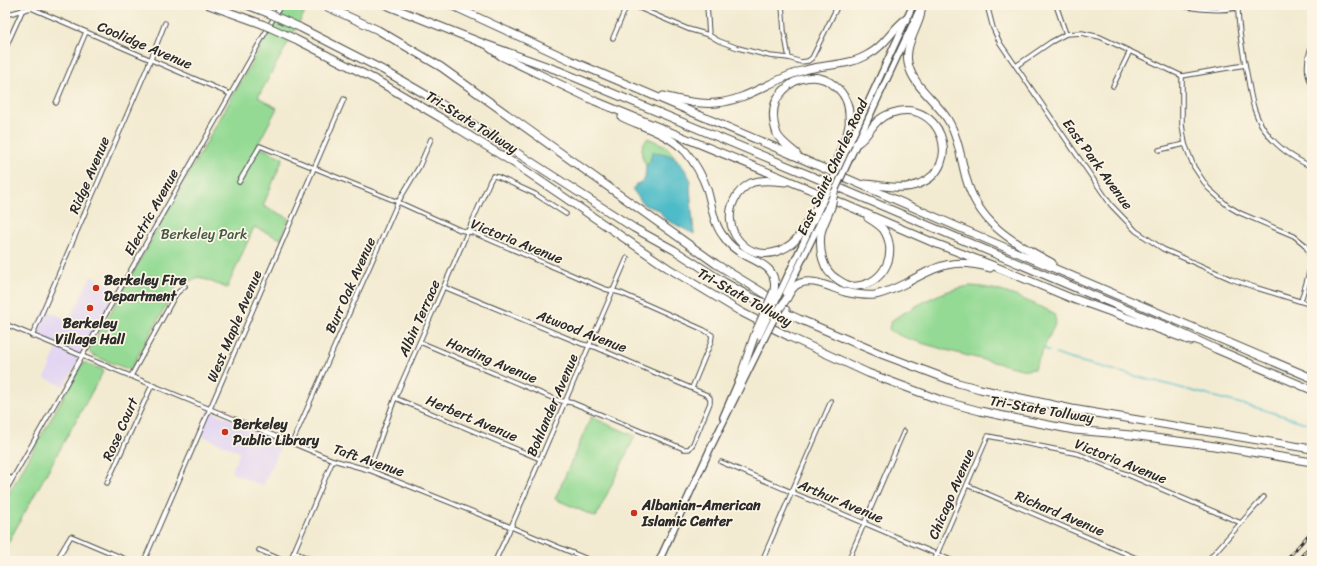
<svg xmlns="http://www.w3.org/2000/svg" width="1317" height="566" font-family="Sriracha,sans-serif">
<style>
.built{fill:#e1d4f4}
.green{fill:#94da94;stroke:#608260}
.water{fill:#4ebbc8;stroke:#3c737a}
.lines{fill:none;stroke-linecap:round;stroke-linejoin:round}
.stream{stroke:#4ebbc8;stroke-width:1.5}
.minor-casing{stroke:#494844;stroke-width:5.5}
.secondary-casing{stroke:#494844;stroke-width:8}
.motorway-casing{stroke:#494844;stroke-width:9}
.minor{stroke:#fff;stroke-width:3.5}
.secondary{stroke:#fff;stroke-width:5.5}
.motorway{stroke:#fff;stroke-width:7}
.rail-casing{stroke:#2b2b2b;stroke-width:3}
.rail{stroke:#fcf5e5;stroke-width:1.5;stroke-dasharray:4.5;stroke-linecap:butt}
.secondary-bridge-casing{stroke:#494844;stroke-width:8;stroke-linecap:butt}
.motorway-bridge-casing{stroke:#494844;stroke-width:9;stroke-linecap:butt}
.secondary-bridge{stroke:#fff;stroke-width:5.5}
.motorway-bridge{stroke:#fff;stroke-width:7}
.poi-dot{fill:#c8321e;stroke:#fcf5e5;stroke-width:1.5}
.labels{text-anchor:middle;stroke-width:3.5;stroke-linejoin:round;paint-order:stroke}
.street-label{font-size:14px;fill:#2b2b2b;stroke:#fcf5e5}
.park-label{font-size:14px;fill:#455745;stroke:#fcf5e5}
.poi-label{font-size:14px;font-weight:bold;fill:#2b2b2b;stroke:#fcf5e5;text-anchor:start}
</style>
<rect width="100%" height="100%" fill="#fcf5e5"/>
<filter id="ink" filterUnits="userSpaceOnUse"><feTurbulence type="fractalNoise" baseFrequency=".025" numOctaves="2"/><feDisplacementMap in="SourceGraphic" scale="8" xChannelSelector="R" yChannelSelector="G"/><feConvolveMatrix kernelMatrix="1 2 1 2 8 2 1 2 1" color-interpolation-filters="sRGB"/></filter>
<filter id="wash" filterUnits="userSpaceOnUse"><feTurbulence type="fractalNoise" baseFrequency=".012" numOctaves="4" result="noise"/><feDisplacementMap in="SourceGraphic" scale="16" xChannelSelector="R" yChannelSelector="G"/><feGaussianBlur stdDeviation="0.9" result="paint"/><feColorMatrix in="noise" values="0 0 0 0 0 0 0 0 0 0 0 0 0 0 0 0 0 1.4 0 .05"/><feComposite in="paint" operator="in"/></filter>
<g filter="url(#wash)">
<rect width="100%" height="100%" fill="#f3ebd1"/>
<!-- built -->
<g class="built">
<polygon points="91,276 119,289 64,386 45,378 58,346 33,335 44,310 69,320"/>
<polygon points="208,410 283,441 263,486 231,472 240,452 198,434"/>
</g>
<!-- green -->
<g class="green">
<polygon points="284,5 309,5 258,97 277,108 257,146 283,158 263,206 289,218 281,239 254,227 227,288 199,277 190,281 186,279 180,281 130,370 92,355 89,351"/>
<path d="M 648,138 L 666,146 L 679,162 L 665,154 L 651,158 L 650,163 L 646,165 C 640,156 640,145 648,138 Z"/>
<path d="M 971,286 C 1000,287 1025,300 1052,312 L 1054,314 L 1056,322 L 1034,369 L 1026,370 C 1006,365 896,340 889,329 L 891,321 L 897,317 C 920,304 943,289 971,286 Z"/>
<polygon points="85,363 104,370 5,548 5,500 82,364"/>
<polygon points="591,417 635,436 596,517 555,499"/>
</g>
<!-- water -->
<path class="water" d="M 652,152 C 674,153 682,162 691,181 L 690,188 L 694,234 L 665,219 L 659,210 L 644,205 L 633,190 L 636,184 L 643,182 L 645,178 L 646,165 L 650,162 Z"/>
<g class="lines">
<!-- stream -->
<g class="stream">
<polyline points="1044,348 1049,351"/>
<polyline points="1056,354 1067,358 1261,409 1312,425"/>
</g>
</g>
</g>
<g filter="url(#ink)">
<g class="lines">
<!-- minor casing -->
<g class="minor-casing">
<g id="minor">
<polyline points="632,5 688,29 709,35 719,41 738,48 770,56 789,58 801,62 808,61 812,58 838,5"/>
<polyline points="707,5 709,35"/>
<polyline points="782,5 784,31 789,58"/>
<polyline points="987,5 993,28 1000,43 1111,205 1136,231 1163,249 1231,279 1257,288 1312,305"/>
<polyline points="1056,5 1066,34"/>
<path d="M 1180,5 C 1193,9 1232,13 1242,5"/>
<path d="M 1238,8 C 1238,28 1242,48 1246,69 C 1249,82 1250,97 1255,111 C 1264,138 1286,155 1312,167"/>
<polyline points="5,15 31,8 230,94"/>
<polyline points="613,38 627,5"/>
<path d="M 1312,45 C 1307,58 1305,72 1312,85"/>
<polyline points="5,49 23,9"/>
<polyline points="1016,66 1051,42 1066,34 1082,33 1100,37 1182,76 1245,65"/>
<polyline points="1182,76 1182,125 1185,144 1194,167 1208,188 1228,206 1240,213 1294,236 1304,244 1309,252 1311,266 1301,301"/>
<polyline points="1113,86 1130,51"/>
<polyline points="56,103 86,32"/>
<polyline points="1159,150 1185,144"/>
<polyline points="239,182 260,146 398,202 460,230 474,233 605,289 621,293 704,330 712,335 711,342 692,388"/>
<polyline points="5,324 333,460 369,470 511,527 592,561"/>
<polyline points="32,336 151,59 165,23"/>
<polyline points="420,342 557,400 573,403 684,449 689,449 693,444 710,403 710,398 707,395 595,347 582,344 444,287"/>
<polyline points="131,376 176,294 185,286"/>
<polyline points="395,398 540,459"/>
<polyline points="292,443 398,202 419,167 431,139"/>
<polyline points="721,462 953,561"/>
<polyline points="369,470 395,398 490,181 493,176 498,177 535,194 566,214"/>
<polyline points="5,475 12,479"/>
<polyline points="107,483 152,385"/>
<polyline points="967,485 1143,561"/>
<polyline points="5,492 281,5"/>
<polyline points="259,550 284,561"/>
<polyline points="294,552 314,561"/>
<polyline points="56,561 71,536 130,561"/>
<polyline points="144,561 344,99"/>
<polyline points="290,561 333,460"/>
<polyline points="495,561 511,527 627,258"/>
<polyline points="762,561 831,401"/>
<polyline points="848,561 904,431"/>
<polyline points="934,561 988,436 1079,454 1241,523"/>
<polyline points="1207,561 1264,497"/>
</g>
</g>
<!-- secondary casing -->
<g class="secondary-casing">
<g id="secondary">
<polyline points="843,157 913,5"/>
<polyline points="849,160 921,6"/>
<polyline points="786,293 828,206"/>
<polyline points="779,294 820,207"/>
<polyline points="723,417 745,366"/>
<polyline points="659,561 711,447 764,339"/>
</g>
</g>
<!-- motorway casing -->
<g class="motorway-casing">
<g id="motorway">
<polyline points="209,5 262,24"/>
<polyline points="247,5 268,13"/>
<polyline points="323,5 378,30 441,67 716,264 762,292 786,310"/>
<polyline points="386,5 482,43 557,70 809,175 1175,330 1216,349 1312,390"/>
<polyline points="451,5 572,61 793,155 1004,247 1312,378"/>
<path d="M 922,5 C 921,9 921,13 920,17 C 915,33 905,46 908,63 C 913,87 936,100 948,120 C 958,137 961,159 966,178 C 979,225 1012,241 1052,263"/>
<polyline points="299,27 385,71 435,100 634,228 674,250 724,282 749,296 799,319 881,354 958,383 980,389 1072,409 1312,449"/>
<polyline points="293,38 376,80 441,118 517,165 668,268 741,312 790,337 868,373 943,401 980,411 1018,419 1074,430 1131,435 1208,445 1312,462"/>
<polyline points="490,48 501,56 595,101 809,189 932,242 989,264 1078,301"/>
<path d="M 663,96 C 680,100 699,105 717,103 C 748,100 774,78 805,70 C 826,64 850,66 869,54 C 886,45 892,29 906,19"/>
<path d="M 622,117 C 643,127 669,134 686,152 C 695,163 702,175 707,189 C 712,205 713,224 724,237 C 729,245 737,251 745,255 C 761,264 778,268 774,291"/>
<path d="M 856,144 C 871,136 871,119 892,113 C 940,97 965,166 919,184 C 901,191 883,185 865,184"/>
<path d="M 796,153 C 790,148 780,141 777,134 C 773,123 772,111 776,101 C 777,97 781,94 783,91 C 796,76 819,72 835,86 C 844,93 849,104 849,115 C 851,129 844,141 839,154 C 838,158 838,164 837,169"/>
<path d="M 785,182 C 774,181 762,179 751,183 C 745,186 741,190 737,195 C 716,227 748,267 783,249 C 805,239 805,216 822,203"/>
<path d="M 831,207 C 828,216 823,224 821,233 C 819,249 822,271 837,279 C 843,283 849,287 857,286 C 885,283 899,252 883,229 C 879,225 873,221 868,218"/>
<path d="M 787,298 C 789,294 792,289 795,286 C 809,275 831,288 845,292 C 854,294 865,296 875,295 C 886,293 896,288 906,283 C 937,266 954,257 990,268"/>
<polyline points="1075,299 1191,341"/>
<polyline points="743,369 755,334"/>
</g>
</g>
<!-- minor -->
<use href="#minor" class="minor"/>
<!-- secondary -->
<use href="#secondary" class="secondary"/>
<!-- motorway -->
<use href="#motorway" class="motorway"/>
<!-- rail casing -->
<g class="rail-casing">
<g id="rail">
<polyline points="1285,561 1312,531"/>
<polyline points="1297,561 1312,544"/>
</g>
</g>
<!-- rail -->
<use href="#rail" class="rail"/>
<!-- secondary-bridge casing -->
<g class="secondary-bridge-casing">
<g id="secondary-bridge">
<polyline points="822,203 843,157"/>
<polyline points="828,206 849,160"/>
<polyline points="759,336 779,294"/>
<polyline points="764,339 779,309"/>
</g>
</g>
<!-- motorway-bridge casing -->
<g class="motorway-bridge-casing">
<g id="motorway-bridge">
<polyline points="268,13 299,27"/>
<polyline points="262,24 293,38"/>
<polyline points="831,207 834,193"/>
<polyline points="778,311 787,298"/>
<polyline points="755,334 774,291"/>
</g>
</g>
<!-- secondary-bridge -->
<use href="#secondary-bridge" class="secondary-bridge"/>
<!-- motorway-bridge -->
<use href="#motorway-bridge" class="motorway-bridge"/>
</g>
</g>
<!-- markers -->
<g class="poi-dot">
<circle cx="96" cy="288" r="4"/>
<circle cx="90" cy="308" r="4"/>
<circle cx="225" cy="432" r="4"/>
<circle cx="634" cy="513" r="4"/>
</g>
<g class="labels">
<!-- street labels -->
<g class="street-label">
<text transform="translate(145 45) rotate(23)" y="5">Coolidge Avenue</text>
<text transform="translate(472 122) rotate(32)" y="5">Tri-State Tollway</text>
<text transform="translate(1098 164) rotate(54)" y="5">East Park Avenue</text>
<text transform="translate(832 167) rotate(-65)" y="5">East Saint Charles Road</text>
<text transform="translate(89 175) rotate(-67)" y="5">Ridge Avenue</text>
<text transform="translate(151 212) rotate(-61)" y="5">Electric Avenue</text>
<text transform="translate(517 241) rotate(22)" y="5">Victoria Avenue</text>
<text transform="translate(350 285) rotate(-66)" y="5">Burr Oak Avenue</text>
<text transform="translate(745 297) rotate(29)" y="5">Tri-State Tollway</text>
<text transform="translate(419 318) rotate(-66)" y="5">Albin Terrace</text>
<text transform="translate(234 326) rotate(-67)" y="5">West Maple Avenue</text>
<text transform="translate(582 331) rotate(21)" y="5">Atwood Avenue</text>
<text transform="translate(492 360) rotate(23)" y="5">Harding Avenue</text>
<text transform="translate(552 405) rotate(-67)" y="5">Bohlander Avenue</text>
<text transform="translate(1042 409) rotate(10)" y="5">Tri-State Tollway</text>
<text transform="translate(472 418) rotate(23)" y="5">Herbert Avenue</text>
<text transform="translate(120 429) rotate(-66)" y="5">Rose Court</text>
<text transform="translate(369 460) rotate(19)" y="5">Taft Avenue</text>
<text transform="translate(1121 461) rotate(22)" y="5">Victoria Avenue</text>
<text transform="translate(951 494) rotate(-67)" y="5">Chicago Avenue</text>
<text transform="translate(841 501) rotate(23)" y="5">Arthur Avenue</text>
<text transform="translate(1060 513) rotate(23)" y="5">Richard Avenue</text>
</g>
<!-- park labels -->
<g class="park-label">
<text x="204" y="239">Berkeley Park</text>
</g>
<!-- poi labels -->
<g class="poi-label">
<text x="104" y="285">Berkeley Fire<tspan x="104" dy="16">Department</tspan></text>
<text x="90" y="328" text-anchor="middle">Berkeley<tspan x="90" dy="16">Village Hall</tspan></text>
<text x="233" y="429">Berkeley<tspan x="233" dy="16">Public Library</tspan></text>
<text x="642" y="510">Albanian-American<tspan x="642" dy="16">Islamic Center</tspan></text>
</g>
</g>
<!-- margin -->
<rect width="1317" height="566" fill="none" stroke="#fcf5e5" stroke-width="20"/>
</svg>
